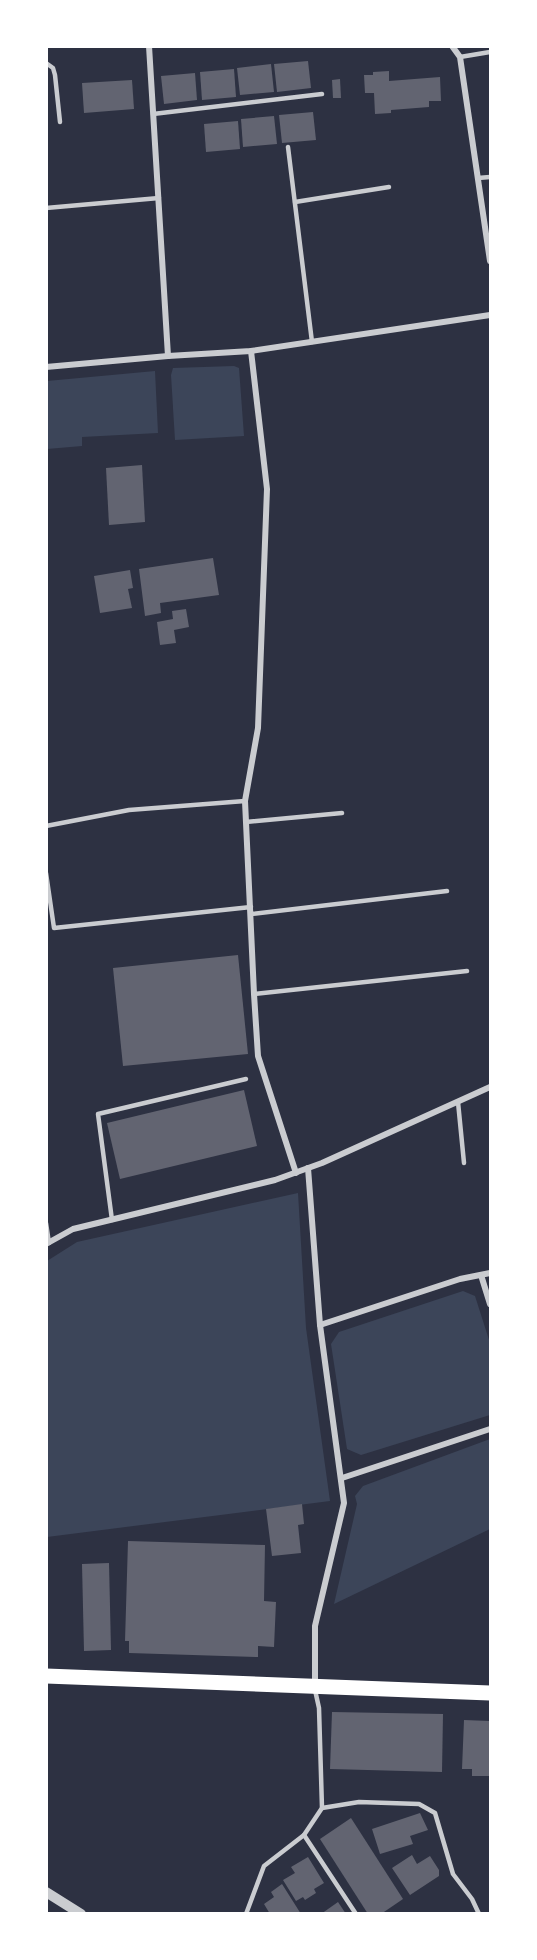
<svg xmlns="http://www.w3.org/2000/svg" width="537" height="1960" font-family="Bitter,serif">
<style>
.green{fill:#3c4559}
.building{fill:#626471}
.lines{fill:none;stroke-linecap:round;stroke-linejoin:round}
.service{stroke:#caccd0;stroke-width:4.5}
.minor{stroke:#caccd0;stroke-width:6}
.tertiary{stroke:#caccd0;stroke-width:10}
.primary{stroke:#fff;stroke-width:15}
</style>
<rect width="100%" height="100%" fill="#2d3142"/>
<!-- green -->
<g class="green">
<polygon points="234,366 239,368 244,436 175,440 171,375 173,368"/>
<polygon points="155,371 158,433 82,437 82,446 47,449 47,381"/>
<polygon points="298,1193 306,1328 330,1501 47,1537 47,1261 77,1242"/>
<polygon points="463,1291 475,1296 490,1343 490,1415 361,1455 347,1449 331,1344 339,1332"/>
<polygon points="490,1439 490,1529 334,1604 357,1504 355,1496 363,1486"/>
</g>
<!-- building -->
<g class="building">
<polygon points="308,61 311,88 277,92 274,64"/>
<polygon points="271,64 274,92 240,95 237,68"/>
<polygon points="234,69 236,97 202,100 200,72"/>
<polygon points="389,71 389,81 440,77 441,101 429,101 429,107 391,110 391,113 375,114 374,93 365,93 364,75 373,75 373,72"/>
<polygon points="195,73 197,100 164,104 161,76"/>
<polygon points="340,79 341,98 333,98 332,80"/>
<polygon points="132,80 134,109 84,113 82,83"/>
<polygon points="313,112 316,140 282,143 279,115"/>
<polygon points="274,116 277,144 243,147 241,119"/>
<polygon points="238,121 240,149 206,152 204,124"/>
<polygon points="142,465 145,522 109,525 106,468"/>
<polygon points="213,558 219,595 160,603 161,613 145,616 139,569"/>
<polygon points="130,570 133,588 128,589 132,608 100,613 94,576"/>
<polygon points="186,609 189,627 174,630 176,643 160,645 157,622 173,619 172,611"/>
<polygon points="238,955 248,1054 123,1066 113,968"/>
<polygon points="244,1090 257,1146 120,1179 107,1123"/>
<polygon points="302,1504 304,1524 298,1525 301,1553 272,1556 266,1509"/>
<polygon points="128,1541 265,1545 264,1601 276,1602 274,1647 258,1646 258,1657 129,1653 129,1641 125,1641"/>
<polygon points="109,1563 111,1650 84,1651 82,1564"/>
<polygon points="332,1712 443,1714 442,1772 330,1769"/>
<polygon points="464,1720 490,1721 490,1776 472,1776 472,1769 462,1769"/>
<polygon points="420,1813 428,1830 410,1836 413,1844 380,1854 372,1829"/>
<polygon points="351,1818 403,1899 381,1914 368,1914 320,1839"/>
<polygon points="412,1855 417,1864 430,1856 439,1870 439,1876 410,1895 392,1868"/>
<polygon points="308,1857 324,1883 314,1889 316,1893 305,1900 303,1897 296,1901 283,1880 295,1873 291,1867"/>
<polygon points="282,1884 301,1914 270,1914 264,1904 274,1897 271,1892"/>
<polygon points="338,1902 346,1914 321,1914"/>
</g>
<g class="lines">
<!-- service -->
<g class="service">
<polyline points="460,57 490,52"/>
<polyline points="46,63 53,68 55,75 60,122"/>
<polyline points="153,114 322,94"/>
<polyline points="288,147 312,342"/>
<polyline points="478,178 490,177"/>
<polyline points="295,202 389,187"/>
<polyline points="46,208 159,198"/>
<polyline points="246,822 342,813"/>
<polyline points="46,826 129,810 245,801"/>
<polyline points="46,873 54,928 251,907"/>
<polyline points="251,914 447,891"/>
<polyline points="254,994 467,971"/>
<polyline points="458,1102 464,1163"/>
<polyline points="112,1220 98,1114 246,1079"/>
<polyline points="46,1223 49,1243"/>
<polyline points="322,1808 359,1802 419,1804 435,1813 453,1874 472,1899 479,1914"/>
<polyline points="304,1835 356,1914"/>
<polyline points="246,1914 264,1866 304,1835 322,1808 319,1708 315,1690"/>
</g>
<!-- minor -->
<g class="minor">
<polyline points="149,46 168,356"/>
<polyline points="452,46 460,57 490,261"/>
<polyline points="251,351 267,489 258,728 245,801 254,994 258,1056 296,1173"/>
<polyline points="46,367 168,356 251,351 490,315"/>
<polyline points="308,1168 320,1325 344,1503 315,1626 315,1686"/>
<polyline points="46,1244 73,1229 275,1180 322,1163 490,1087"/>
<polyline points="481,1275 490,1304"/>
<polyline points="320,1325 460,1279 490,1273"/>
<polyline points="342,1478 490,1429"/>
</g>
<!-- tertiary -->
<polyline class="tertiary" points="46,1892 81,1914"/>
<!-- primary -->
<polyline class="primary" points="46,1676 490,1693"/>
</g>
<!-- border -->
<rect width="537" height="1960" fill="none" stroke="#ffffff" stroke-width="96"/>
</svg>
